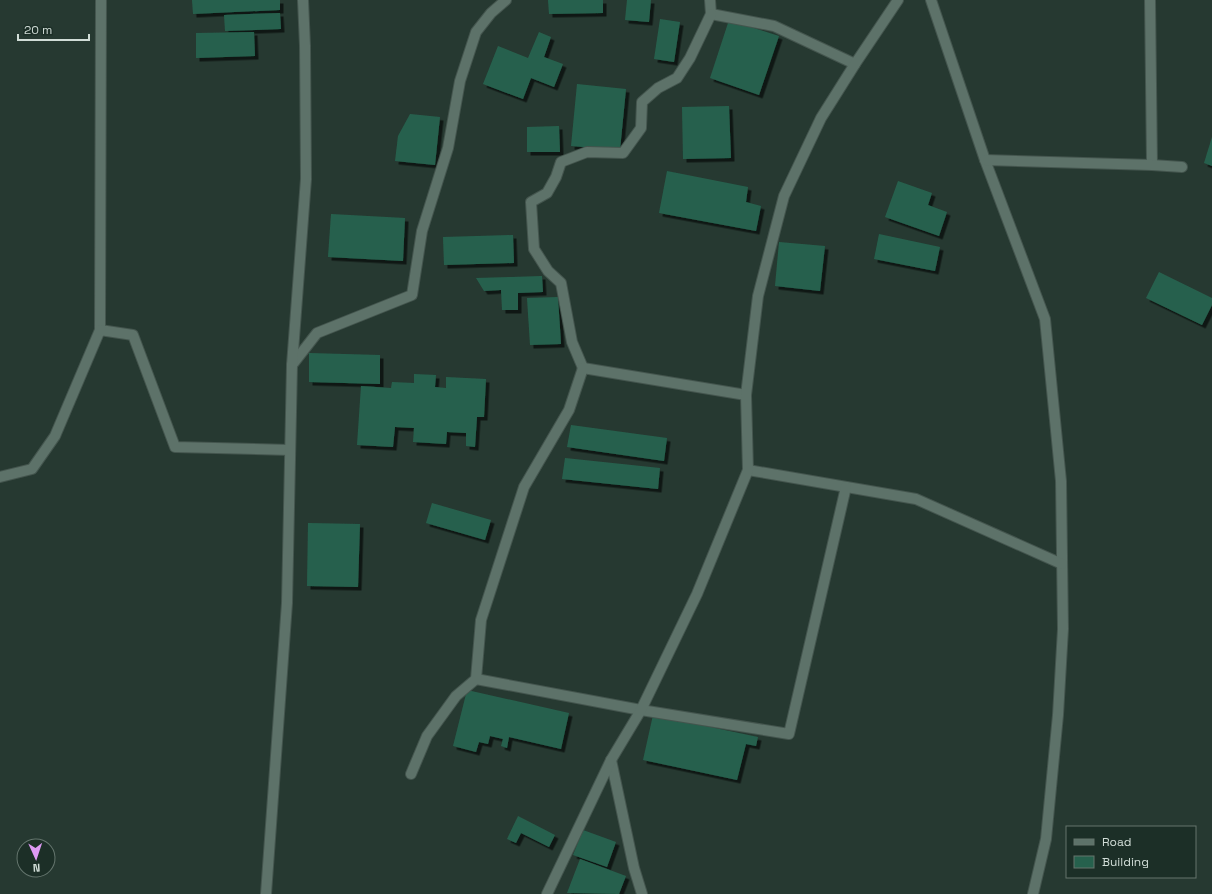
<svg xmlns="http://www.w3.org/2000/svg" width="1212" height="894" font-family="'Space Grotesk',sans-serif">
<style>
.building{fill:#26614d;filter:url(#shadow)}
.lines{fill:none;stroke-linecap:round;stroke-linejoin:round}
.minor-casing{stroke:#44554e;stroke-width:12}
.secondary-casing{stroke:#44554e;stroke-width:12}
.minor{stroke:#5d7269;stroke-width:10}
.secondary{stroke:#5d7269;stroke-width:10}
</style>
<defs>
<filter id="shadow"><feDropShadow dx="3.5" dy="3.5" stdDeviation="0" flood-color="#0009"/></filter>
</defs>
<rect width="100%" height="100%" fill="#263931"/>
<!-- building -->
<g class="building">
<polygon points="192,0 280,0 280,10 193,14"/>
<polygon points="548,0 603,0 603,13 549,14"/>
<polygon points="627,0 651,0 649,22 625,20"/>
<polygon points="280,13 281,29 225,31 224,15"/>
<polygon points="660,19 680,22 674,62 654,59"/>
<polygon points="729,20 779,36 759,95 710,78"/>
<polygon points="254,32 255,56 196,58 196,33"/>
<polygon points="539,32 551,37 544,57 563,64 554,87 531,78 523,99 483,84 498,46 528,58"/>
<polygon points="577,84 626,89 620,150 571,146"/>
<polygon points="729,106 731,158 683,159 682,107"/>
<polygon points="410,114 440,117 435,165 395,161 398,136"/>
<polygon points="559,126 560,152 527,152 527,127"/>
<polygon points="1212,137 1212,166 1204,163"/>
<polygon points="667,171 748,187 746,202 761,206 756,231 659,213"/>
<polygon points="898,181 932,193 928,205 947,212 939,236 885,217"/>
<polygon points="331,214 405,218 403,261 328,257"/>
<polygon points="879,234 940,247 935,271 874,259"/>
<polygon points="513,235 514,263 444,265 443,237"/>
<polygon points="779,242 825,246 820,291 775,286"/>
<polygon points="1159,272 1212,298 1212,305 1202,325 1146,298"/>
<polygon points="542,276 543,292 518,293 518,310 502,310 501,290 484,291 476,278"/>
<polygon points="558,297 561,344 530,345 527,298"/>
<polygon points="309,353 380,355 380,384 309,382"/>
<polygon points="414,374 436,375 435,387 446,388 446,377 486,379 484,417 477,417 475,447 466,446 466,433 447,432 446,444 413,442 414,428 395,427 393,447 357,445 361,386 391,388 392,382 414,383"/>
<polygon points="571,425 667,438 664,461 567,447"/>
<polygon points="565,458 660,468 658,489 562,479"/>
<polygon points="432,503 491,520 485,540 426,523"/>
<polygon points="308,523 360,524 358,587 307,586"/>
<polygon points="467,690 569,713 561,749 509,737 507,748 501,746 503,739 490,736 488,744 479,742 476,752 453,746"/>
<polygon points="653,715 758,737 756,746 746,744 737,780 643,760"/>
<polygon points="518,816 555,835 549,847 521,833 516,843 507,839"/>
<polygon points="583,830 616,842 607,867 573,855"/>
<polygon points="580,859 626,876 619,894 567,893"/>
</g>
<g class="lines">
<!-- minor casing -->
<g class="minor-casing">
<g id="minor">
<polyline points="710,0 711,14 774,26 855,64"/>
<polyline points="931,0 985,160 1045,319 1061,481 1063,629 1058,715 1046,839 1033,894"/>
<polyline points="1150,0 1152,165"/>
<polyline points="985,160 1152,165 1182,167"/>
<polyline points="100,330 101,0"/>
<polyline points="292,365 317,333 412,295 422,231 448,148 460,81 476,32 491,13 506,0"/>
<polyline points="583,368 572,342 561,283 548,271 534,249 531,202 547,193 556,177 561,162 587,152 623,153 641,128 642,102 658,88 677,78 690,58 711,14"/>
<polyline points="748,470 916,499 1062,564"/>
<polyline points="0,477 32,469 55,436 100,330 133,335 175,447 290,450"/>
<polyline points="476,679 641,710 789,734 846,487"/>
<polyline points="611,760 634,868 642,894"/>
<polyline points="411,774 427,736 456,696 476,679 481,620 524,487 569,410 583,368 746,395"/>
<polyline points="547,894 611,760 641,710 697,594 748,470 746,395 758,296 784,196 821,118 855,64 898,0"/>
</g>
</g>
<!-- secondary casing -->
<g class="secondary-casing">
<polyline id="secondary" points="266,894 287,603 292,365 306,179 305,46 303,0"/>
</g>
<!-- minor -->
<use href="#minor" class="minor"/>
<!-- secondary -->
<use href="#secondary" class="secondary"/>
</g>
<!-- legend -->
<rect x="1066" y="826" width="130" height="52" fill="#1c2f27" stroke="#64756d"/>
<rect x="1074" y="839" width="20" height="6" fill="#5d7269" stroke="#64756d"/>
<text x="1102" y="846" font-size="12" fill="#d1ddd7">Road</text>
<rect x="1074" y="856" width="20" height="12" fill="#26614d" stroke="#64756d"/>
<text x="1102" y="866" font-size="12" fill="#d1ddd7">Building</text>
<!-- north arrow -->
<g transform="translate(36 858) rotate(177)"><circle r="19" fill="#1c2f27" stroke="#64756d"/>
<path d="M0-3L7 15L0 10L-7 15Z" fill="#dd99f3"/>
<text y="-6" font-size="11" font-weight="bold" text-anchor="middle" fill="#d1ddd7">N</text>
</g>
<!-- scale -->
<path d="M18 34v6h71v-6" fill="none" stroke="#d1ddd7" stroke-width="2"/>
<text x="24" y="34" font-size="12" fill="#d1ddd7" stroke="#1c2f27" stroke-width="3" paint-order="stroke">20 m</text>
</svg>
